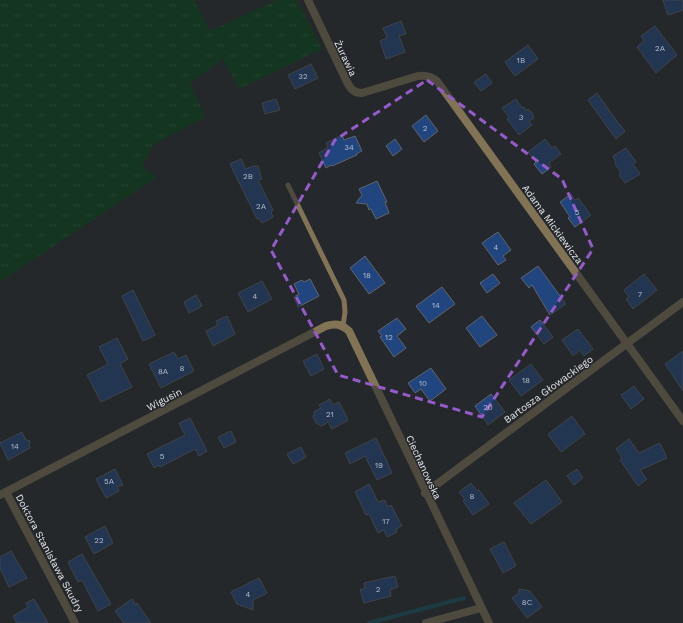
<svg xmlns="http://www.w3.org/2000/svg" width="683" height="623" font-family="'Work Sans',sans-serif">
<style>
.grass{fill:url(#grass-tufts)}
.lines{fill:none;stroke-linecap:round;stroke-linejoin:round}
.stream{stroke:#12535d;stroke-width:4}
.building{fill:#21457f;stroke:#62656a}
.lane{stroke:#837355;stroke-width:5}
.street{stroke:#837355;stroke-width:8}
.marked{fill:none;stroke:#965bca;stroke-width:3;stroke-dasharray:8 5;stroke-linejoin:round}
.labels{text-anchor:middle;stroke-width:3;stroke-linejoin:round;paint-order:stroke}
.number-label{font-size:8px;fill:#b5bfcf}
.street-label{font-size:10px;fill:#e6e8ea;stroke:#25282c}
</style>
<defs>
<pattern id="grass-tufts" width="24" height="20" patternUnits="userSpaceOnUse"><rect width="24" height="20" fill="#004816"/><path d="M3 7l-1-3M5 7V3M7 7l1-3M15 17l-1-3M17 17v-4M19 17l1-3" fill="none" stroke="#256238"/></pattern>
</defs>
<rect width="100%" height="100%" fill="#25282c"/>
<!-- grass -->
<polygon class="grass" points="0,0 194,0 210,31 277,0 297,0 322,49 239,89 223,59 190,83 205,117 153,145 142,167 157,177 0,282"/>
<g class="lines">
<!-- stream -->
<polyline class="stream" points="369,623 464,598"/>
</g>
<!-- building -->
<g class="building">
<polygon points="663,0 683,0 683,10 668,15"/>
<polygon points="401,21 406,34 399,36 405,52 386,59 380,41 387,38 383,28"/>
<polygon points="655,26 677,55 656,73 637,47 644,41 641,36"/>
<polygon points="528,45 538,59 515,76 505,62"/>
<polygon points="311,64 318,78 295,89 288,75"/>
<polygon points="486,74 492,83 481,91 474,82"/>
<polygon points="597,93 616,120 625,131 616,139 588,100"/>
<polygon points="276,99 280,110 265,114 262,103"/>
<polygon points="516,99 522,108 524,107 526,111 528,109 532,113 534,118 529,121 532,125 519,135 507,119 509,117 502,108"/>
<polygon points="426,115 438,131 424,142 412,126"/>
<polygon points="342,135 344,140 355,136 362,151 356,154 357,155 332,166 331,165 326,168 319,153 328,147 326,143"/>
<polygon points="395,139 402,149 393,156 386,146"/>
<polygon points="545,139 552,148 555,146 561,154 549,163 551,167 542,174 534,164 536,162 528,152"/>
<polygon points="626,148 636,162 633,164 640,174 625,183 619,175 621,173 615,164 616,163 613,156"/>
<polygon points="241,159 246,169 253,166 258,166 262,179 258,180 273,210 271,212 273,217 262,223 259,218 257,219 230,164"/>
<polygon points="377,181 387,202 385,202 389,213 376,219 371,209 369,210 367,204 356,203 362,195 359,189"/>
<polygon points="571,194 575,200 578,198 591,215 575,227 568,218 570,217 560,202"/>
<polygon points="498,232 511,250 503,256 506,260 498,265 482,243"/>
<polygon points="365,256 385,283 369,294 350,268"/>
<polygon points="538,266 566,304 550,315 532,285 529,288 521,278"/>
<polygon points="493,274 500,283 487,293 480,283"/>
<polygon points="644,274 657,290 633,309 626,299 629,297 624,290"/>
<polygon points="310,279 319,296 298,307 294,297 299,294 294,284 302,280 304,282"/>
<polygon points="262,281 272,299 248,312 238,293"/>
<polygon points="442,287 455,304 429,323 416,306"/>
<polygon points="133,290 155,335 143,341 122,296"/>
<polygon points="196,295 202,306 189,313 184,302"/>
<polygon points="227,316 235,334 213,346 206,331 218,325 216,321"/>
<polygon points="482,316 497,335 480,347 466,328"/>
<polygon points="397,318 406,329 397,336 406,348 394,357 380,337 382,336 378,331"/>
<polygon points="540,320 553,337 544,344 531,327"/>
<polygon points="578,329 593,349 584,356 580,350 573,356 562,340"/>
<polygon points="117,338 128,359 120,364 132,387 101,402 87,375 108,364 99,347"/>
<polygon points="683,351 683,391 665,364"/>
<polygon points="174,352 178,359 186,355 194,371 161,388 149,364"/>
<polygon points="317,354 324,369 311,376 303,361"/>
<polygon points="531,364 543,380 521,396 509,380"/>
<polygon points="431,368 446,389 430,401 421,389 415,393 408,383"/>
<polygon points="634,386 644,399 631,409 621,395"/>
<polygon points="491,394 505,412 488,425 475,406"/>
<polygon points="330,399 333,405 339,402 348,420 332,429 328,422 322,426 316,423 313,417 315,411 321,408 319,405"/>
<polygon points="572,416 585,434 561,452 548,434"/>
<polygon points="190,418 207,451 199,456 195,449 160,467 159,465 154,468 147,454 185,435 179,423"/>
<polygon points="231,431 236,442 224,448 218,437"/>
<polygon points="22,432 26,440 30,441 29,445 30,448 8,460 0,443"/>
<polygon points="376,438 392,473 377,480 365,456 350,464 345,453"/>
<polygon points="629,439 639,453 660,443 667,458 640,470 647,479 638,486 620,460 622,458 616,449"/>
<polygon points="301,447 306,457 293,464 287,454"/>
<polygon points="115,469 123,485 117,487 119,491 106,498 96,479"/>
<polygon points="577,469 583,478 574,485 567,476"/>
<polygon points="546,480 562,502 531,524 514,503"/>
<polygon points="471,483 477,491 479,490 489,504 473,515 463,501 465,500 459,492"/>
<polygon points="369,484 378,502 385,500 387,507 391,505 402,526 396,529 397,532 387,537 384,530 378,533 369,514 366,515 355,492"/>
<polygon points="105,526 113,543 94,554 85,537"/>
<polygon points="504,542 516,566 503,573 490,549"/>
<polygon points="11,551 27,578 9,587 0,568 0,557"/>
<polygon points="82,554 111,604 98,611 82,580 78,582 68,562"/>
<polygon points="395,576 398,587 390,590 391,596 364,603 360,590 365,588 364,583"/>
<polygon points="259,578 267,593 253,600 253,610 237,604 231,592"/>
<polygon points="519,589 530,591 542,607 527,618 512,598 518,594"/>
<polygon points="34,599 48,623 17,623 13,616 28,607 26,603"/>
<polygon points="132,599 136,605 137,603 151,623 124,623 115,611"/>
</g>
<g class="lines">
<!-- lane -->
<polyline class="lane" points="288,185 344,300 345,312 343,326"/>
<!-- street -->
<g class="street">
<path d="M 308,0 L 346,80 C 350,88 353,93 362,93 L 418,76 C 426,75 431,76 437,81 L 683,421"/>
<polyline points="6,492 75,623"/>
<polyline points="425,493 683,302"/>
<path d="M 0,495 L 326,326 C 336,323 341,324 349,331 L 489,623"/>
<polyline points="426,623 481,608"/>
</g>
</g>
<!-- marked area -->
<path d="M0 0H683V623H0ZM 427,80 L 562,179 L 593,249 L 482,417 L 338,375 L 271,250 L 335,140 Z" fill="#25282c" fill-opacity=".55" fill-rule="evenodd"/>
<path class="marked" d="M 427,80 L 562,179 L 593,249 L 482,417 L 338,375 L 271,250 L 335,140 Z"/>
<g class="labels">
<!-- number labels -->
<g class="number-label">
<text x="660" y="51">2A</text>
<text x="521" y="63">1B</text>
<text x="303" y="79">32</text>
<text x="521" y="120">3</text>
<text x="425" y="131">2</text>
<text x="349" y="150">34</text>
<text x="248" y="179">2B</text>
<text x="261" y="209">2A</text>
<text x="577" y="215">5</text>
<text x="496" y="250">4</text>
<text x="367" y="278">18</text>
<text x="640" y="297">7</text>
<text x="255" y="299">4</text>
<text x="436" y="308">14</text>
<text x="389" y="340">12</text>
<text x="182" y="371">8</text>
<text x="163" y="374">8A</text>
<text x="526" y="383">18</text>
<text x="423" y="386">10</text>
<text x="488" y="410">20</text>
<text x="330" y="417">21</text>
<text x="15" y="449">14</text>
<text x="162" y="459">5</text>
<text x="379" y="468">19</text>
<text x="109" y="484">5A</text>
<text x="472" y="499">8</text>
<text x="386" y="524">17</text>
<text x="99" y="543">22</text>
<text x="378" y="592">2</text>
<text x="248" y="597">4</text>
<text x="527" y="605">8C</text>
</g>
<!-- street labels -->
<g class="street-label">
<text transform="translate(346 58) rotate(64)" y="4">Żurawia</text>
<text transform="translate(553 224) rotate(54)" y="4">Adama Mickiewicza</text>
<text transform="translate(548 389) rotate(-36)" y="4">Bartosza Głowackiego</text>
<text transform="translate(164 399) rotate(-27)" y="4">Wigusin</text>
<text transform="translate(424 467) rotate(65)" y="4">Ciechanowska</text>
<text transform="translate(50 553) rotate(62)" y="4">Doktora Stanisława Skudry</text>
</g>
</g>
</svg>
